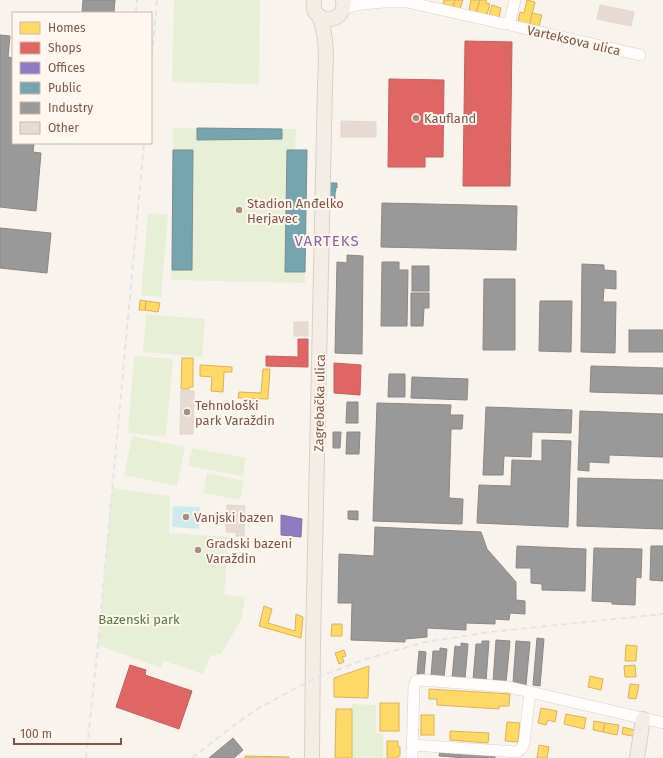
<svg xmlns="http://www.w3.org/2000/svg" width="663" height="758" font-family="'Fira Sans',sans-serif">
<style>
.green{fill:#e7f0d6}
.water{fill:#cdebea}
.homes{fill:#ffd966;stroke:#d7b25d}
.shops{fill:#e06666;stroke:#c1615d}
.offices{fill:#8e7cc3;stroke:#88719e}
.public{fill:#76a5af;stroke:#778d90}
.industry{fill:#999;stroke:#908581}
.building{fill:#e6dad3;stroke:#e2d5cf}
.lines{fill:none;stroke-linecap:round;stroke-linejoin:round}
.minor-casing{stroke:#d8ceca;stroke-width:12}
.major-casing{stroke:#dacfca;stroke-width:16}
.minor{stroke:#fefdfc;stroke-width:11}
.major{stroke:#f3ede6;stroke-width:14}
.rail{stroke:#e5e3e5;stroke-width:2;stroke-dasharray:6 4;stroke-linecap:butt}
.poi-dot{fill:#a68d82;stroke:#fff7ef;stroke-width:1.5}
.labels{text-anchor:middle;stroke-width:4;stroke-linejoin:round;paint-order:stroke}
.street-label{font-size:13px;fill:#7a5649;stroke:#fff7ef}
.poi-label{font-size:13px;fill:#7a5649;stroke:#fff7ef;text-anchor:start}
.park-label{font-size:13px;fill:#557a3d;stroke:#fff7ef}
.quarter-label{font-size:15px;letter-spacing:1px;fill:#85659d;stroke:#fff7ef}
</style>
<rect width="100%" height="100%" fill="#f9f3ed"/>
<!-- green -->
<g class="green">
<polygon points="174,0 260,0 259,84 172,82"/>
<polygon points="173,128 296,129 295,150 307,150 305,283 171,280"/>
<polygon points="148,213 168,215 161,297 141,295"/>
<polygon points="146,314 205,319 202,357 143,352"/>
<polygon points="134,356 173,359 166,437 128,433"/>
<polygon points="132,436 185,447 177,486 124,475"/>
<polygon points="192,448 246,458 243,476 188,466"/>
<polygon points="207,473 244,481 240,500 203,493"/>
<polygon points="112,488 170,496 169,533 229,537 224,594 232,596 245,597 244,605 241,620 221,654 210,656 203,674 164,661 161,668 98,645"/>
<polygon points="352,704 376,705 376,733 383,734 383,758 352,758"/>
</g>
<!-- water -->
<polygon class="water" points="173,506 200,507 199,529 172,527"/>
<!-- homes -->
<g class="homes">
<polygon points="444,0 455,0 453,7 443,4"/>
<polygon points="455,0 463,0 460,9 453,7"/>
<polygon points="471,0 480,0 476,13 469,11"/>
<polygon points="480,0 486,0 486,3 490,4 487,15 476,13"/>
<polygon points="527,0 535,2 530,24 518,22 520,12 524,13"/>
<polygon points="492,5 501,8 499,18 489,16"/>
<polygon points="532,13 542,15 539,26 530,24"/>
<polygon points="140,300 146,301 145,310 139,310"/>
<polygon points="146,301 160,303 158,312 145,310"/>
<polygon points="182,358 193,358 193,387 189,387 189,389 181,389"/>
<polygon points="200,365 232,367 232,372 224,372 223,392 211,391 212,377 200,376"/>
<polygon points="263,369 270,369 268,399 238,398 239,392 261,393"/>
<polygon points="264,606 272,609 268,623 295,631 296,614 303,617 301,638 259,626"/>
<polygon points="332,624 342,624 342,636 331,636"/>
<polygon points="626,645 637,646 636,661 625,661"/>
<polygon points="344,650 346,656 342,657 344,662 339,664 335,653"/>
<polygon points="635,665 636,677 625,677 624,666"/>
<polygon points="369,666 368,698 334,697 334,678"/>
<polygon points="590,676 603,679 601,690 588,687"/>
<polygon points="630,684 639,685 636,699 628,698"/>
<polygon points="429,689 510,694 509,706 499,706 499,709 437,705 437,699 429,699"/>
<rect x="380" y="703" width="19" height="28"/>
<polygon points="541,708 557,711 555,722 548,720 546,725 538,723"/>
<polygon points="336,709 352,709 352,758 335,758"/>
<polygon points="566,714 586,718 584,729 564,724"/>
<rect x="421" y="715" width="13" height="20"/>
<polygon points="594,721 605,723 603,732 593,730"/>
<polygon points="507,722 520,723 518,742 505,741"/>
<polygon points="605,723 619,725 617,735 603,732"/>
<polygon points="623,727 638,731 637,737 622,734"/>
<polygon points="450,731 489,733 488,743 450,740"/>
<polygon points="387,741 398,741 398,747 400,747 400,756 398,756 398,758 387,758"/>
<polygon points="539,745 549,747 547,758 537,758"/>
<polygon points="245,756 289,757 289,758 245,758"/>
</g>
<!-- shops -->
<g class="shops">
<polygon points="465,41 512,42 510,186 463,186"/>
<polygon points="389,79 444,80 443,157 425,157 425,167 388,167"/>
<polygon points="298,339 308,339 308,367 266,366 266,356 298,357"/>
<polygon points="334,363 361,365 360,395 334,393"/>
<polygon points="130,665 146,670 145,675 192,691 179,729 116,707"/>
</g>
<!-- offices -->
<polygon class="offices" points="281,515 302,519 301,537 281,535"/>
<!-- public -->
<g class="public">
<polygon points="197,128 282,129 282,139 197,140"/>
<polygon points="173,150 193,150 192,270 172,270"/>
<polygon points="287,150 307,150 305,272 285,272"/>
<polygon points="328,183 337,183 337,188 335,188 336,190 335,193 335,199 328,199"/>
</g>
<!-- industry -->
<g class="industry">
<polygon points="83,0 115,0 114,13 82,13"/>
<polygon points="0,35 10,36 8,57 13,58 13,143 34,143 33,152 41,153 36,211 0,207"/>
<polygon points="382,203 517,206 516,250 381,247"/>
<polygon points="0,228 51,233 47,273 0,268"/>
<polygon points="347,255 363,256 362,354 335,353 337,262 347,263"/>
<polygon points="382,262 399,262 399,270 408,270 407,326 381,326"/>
<polygon points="582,264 604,265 604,270 616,271 616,289 604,288 603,302 616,302 615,353 581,352"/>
<rect x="412" y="266" width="17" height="25"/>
<polygon points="484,279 515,279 515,350 483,350"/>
<polygon points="411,293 429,293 429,308 424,308 423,326 411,326"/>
<polygon points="540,301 572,301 571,352 539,351"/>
<rect x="629" y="330" width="34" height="22"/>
<polygon points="591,366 663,368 663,394 590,392"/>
<polygon points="389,374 405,374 405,397 388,397"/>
<polygon points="412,377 468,379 467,400 411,398"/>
<polygon points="347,402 358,402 358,423 346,423"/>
<polygon points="377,403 451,405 450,415 463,415 462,429 451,429 449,498 463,499 462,524 373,521"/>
<polygon points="486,407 572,410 571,433 532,432 531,457 504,456 503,475 483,475"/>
<polygon points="580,411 663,414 663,457 609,455 609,463 589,462 589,471 578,470"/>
<polygon points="333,432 341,432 340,448 333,448"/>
<polygon points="347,432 360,432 359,454 346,454"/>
<polygon points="542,440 571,441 568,527 477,523 479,485 511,486 512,460 542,461"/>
<polygon points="578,478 663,480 663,529 577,526"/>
<polygon points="348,511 358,511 358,520 348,519"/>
<polygon points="375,527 481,532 487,549 516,582 516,600 525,601 525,614 510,613 509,620 495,619 495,624 466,623 466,630 427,628 427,637 405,639 405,642 351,640 352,603 338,603 339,554 374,556"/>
<polygon points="517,546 586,549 585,591 542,590 542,584 531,583 531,568 516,568"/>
<polygon points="651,546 663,546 663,581 650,580"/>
<polygon points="594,548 642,549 641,578 636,577 635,605 612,604 612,602 592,601"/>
<polygon points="537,638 544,639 540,686 533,685"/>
<polygon points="496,640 510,641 506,683 493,682"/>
<polygon points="482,641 489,641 486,681 473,680 476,644 482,644"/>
<polygon points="516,641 530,642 526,685 513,683"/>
<polygon points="461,643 468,644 465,679 452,678 455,646 461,647"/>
<polygon points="440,648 447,649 444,677 431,676 433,651 440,651"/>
<polygon points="419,651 426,652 424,675 417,674"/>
<polygon points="233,738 243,750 234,758 209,758"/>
<polygon points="440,750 495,754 495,758 467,758 439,756"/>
</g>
<!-- building -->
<g class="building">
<polygon points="600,5 634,12 631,26 597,19"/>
<polygon points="341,121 376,122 376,137 341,137"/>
<rect x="294" y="322" width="14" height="14"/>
<polygon points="181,390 194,391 193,434 180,434"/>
<polygon points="227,505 245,506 244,536 236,536 236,532 226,532"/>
</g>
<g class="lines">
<!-- minor casing -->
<g class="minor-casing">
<g id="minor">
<polyline points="342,11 351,6 362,4 384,2 407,2 505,24 508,23 510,21 515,0"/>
<polyline points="508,23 514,26 640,55"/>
<polyline points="412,745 517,752 522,748 524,743 530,692"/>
<polyline points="412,758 414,686 416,681 422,680 509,687 663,723"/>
</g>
</g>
<!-- major casing -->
<g class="major-casing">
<g id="major">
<path d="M 314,0 C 309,26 348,25 343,0"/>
<path d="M 312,758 L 313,643 L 325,84 C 326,62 328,38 319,16"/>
<polyline points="637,758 643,719"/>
</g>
</g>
<!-- minor -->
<use href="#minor" class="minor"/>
<!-- major -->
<use href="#major" class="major"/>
<!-- rail -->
<g class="rail">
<polyline points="136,13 137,0"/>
<polyline points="151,66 157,0"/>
<polyline points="86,758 98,645 144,143"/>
<polyline points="192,758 233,726 257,709 313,679 366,659 425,642 490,632 663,614"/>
</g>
</g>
<!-- markers -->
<g class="poi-dot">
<circle cx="416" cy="118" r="4"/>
<circle cx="239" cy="210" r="4"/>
<circle cx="187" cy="412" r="4"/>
<circle cx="186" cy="517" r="4"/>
<circle cx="198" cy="550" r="4"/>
</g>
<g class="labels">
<!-- street labels -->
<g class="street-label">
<text transform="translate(574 40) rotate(13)" y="5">Varteksova ulica</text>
<text transform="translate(319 403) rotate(-89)" y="5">Zagrebačka ulica</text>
</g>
<!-- poi labels -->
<g class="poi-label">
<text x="424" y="123">Kaufland</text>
<text x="247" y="208">Stadion Anđelko<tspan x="247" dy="15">Herjavec</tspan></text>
<text x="195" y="410">Tehnološki<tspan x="195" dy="15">park Varaždin</tspan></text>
<text x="194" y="522">Vanjski bazen</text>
<text x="206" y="548">Gradski bazeni<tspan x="206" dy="15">Varaždin</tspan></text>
</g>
<!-- park labels -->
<g class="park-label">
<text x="139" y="624">Bazenski park</text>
</g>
<!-- quarter labels -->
<g class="quarter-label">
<text x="327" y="246">VARTEKS</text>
</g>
</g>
<!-- legend -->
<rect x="12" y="12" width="140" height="132" fill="#fff7ef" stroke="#cab7ad"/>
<rect x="20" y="22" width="20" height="12" fill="#ffd966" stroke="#cab7ad"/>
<text x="48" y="32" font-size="12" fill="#7a5649">Homes</text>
<rect x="20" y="42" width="20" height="12" fill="#e06666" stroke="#cab7ad"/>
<text x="48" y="52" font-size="12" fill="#7a5649">Shops</text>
<rect x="20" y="62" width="20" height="12" fill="#8e7cc3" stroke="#cab7ad"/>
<text x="48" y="72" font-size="12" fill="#7a5649">Offices</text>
<rect x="20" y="82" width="20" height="12" fill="#76a5af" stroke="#cab7ad"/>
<text x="48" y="92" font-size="12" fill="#7a5649">Public</text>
<rect x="20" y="102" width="20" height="12" fill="#999999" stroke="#cab7ad"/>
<text x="48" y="112" font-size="12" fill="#7a5649">Industry</text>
<rect x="20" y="122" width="20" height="12" fill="#e6dad3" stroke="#cab7ad"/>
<text x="48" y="132" font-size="12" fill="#7a5649">Other</text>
<!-- scale -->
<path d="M14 738v6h107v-6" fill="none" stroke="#7a5649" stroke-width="2"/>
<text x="20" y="738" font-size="12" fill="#7a5649" stroke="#fff7ef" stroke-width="3" paint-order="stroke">100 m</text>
</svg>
